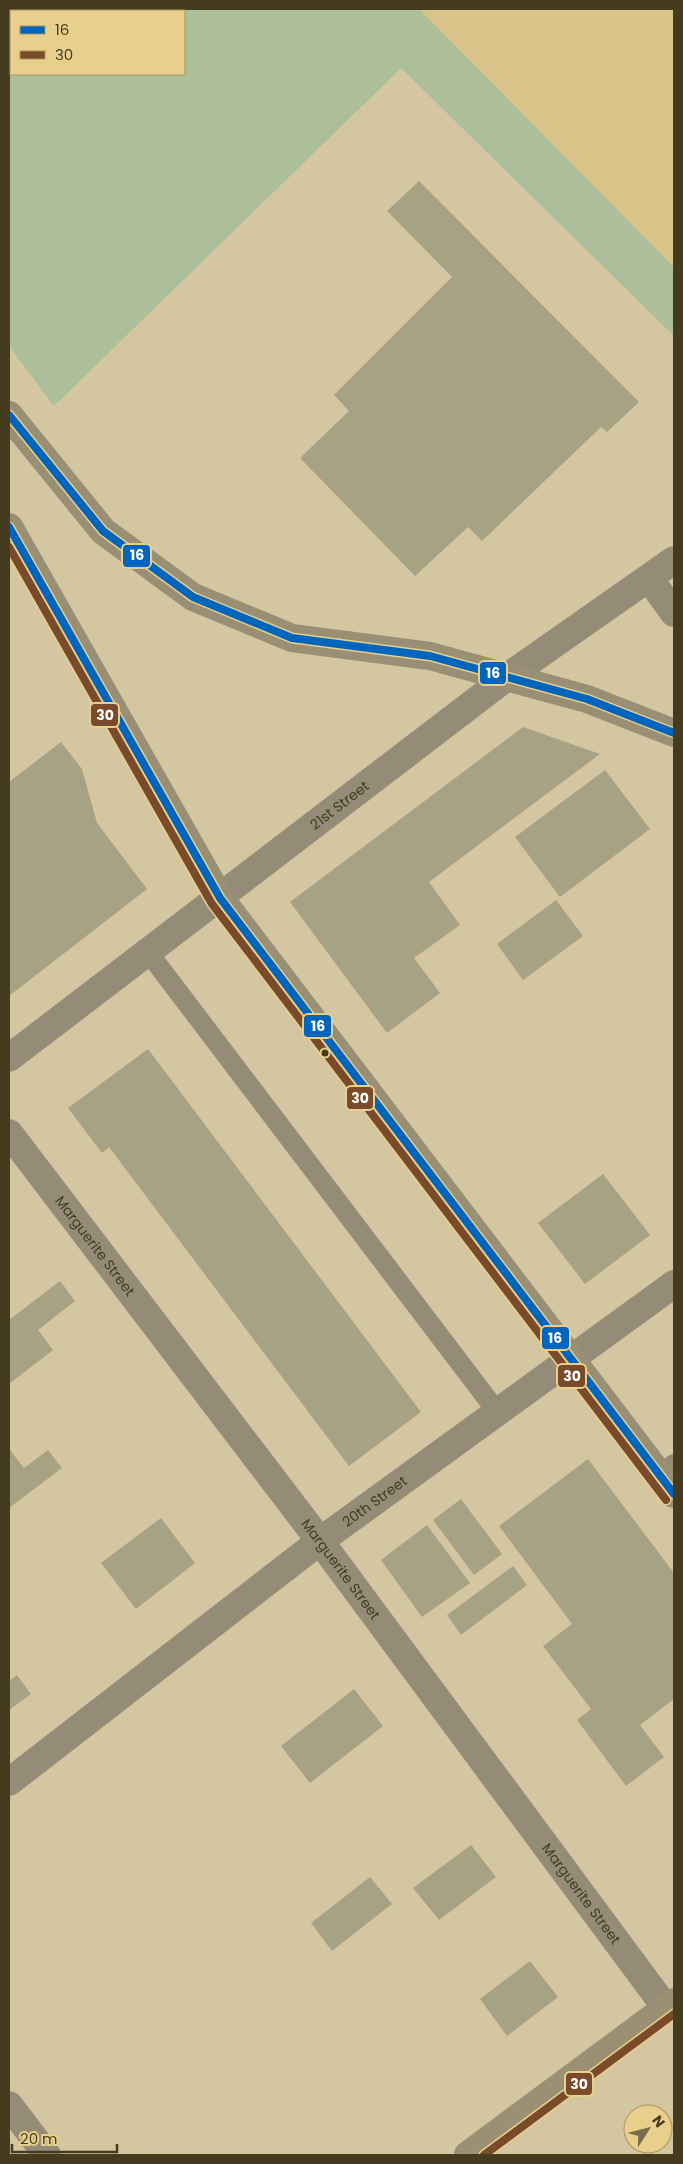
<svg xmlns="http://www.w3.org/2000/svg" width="683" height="2164" font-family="Poppins,sans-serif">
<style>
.built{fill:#dbc48a}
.green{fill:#adbf9a;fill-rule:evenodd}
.building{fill:#a8a284}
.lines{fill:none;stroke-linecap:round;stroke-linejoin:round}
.lane{stroke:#948c77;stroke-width:20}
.street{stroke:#948c77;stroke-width:28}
.secondary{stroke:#9b9073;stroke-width:28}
.primary{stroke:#988f74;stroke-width:28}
.bus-1-casing{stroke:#e9cf8c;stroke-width:11}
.bus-2-casing{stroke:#e9cf8c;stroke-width:11}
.bus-1{stroke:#0065bd;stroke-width:8}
.bus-2{stroke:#7a4b2a;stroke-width:8}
.bus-dot{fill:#453b1f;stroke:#e9cf8c;stroke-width:2}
.labels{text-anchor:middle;stroke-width:5;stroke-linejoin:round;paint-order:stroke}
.street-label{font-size:14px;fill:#453b1f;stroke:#e9cf8c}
.line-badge{stroke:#e9cf8c;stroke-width:2}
.badge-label{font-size:14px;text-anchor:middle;font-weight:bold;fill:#fff}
</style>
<rect width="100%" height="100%" fill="#d4c6a1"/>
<!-- built -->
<polygon class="built" points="419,9 674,9 674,267"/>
<!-- green -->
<path class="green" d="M 9,9 L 419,9 L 674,267 L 674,336 L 401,68 L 54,406 L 9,346 ZM 11,11 L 184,11 L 184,74 L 11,74 Z"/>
<!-- building -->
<g class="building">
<polygon points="419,181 639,402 607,432 601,427 482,541 468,527 415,576 300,458 349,411 334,395 452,277 387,211"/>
<polygon points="523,727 600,754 429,882 460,925 414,958 440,993 387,1033 290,902"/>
<polygon points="61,742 82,769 97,823 147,889 9,996 9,782"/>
<polygon points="605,770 650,829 560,897 515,837"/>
<polygon points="556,900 583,936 523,980 497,944"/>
<polygon points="148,1049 421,1412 349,1466 109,1147 102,1153 68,1108"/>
<polygon points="603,1174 650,1235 585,1284 538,1223"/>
<polygon points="60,1281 75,1301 38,1330 53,1350 9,1384 9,1320"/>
<polygon points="10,1450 24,1468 48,1450 62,1468 9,1508"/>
<polygon points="588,1459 674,1573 674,1699 640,1725 664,1757 626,1786 577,1720 591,1709 543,1646 572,1624 499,1526"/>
<polygon points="461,1499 502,1554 474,1575 433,1520"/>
<polygon points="161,1518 195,1563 136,1609 101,1563"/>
<polygon points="427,1525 470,1583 422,1617 381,1560"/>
<polygon points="513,1566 527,1585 461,1635 447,1615"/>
<polygon points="17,1675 31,1694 9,1710 9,1681"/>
<polygon points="354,1689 383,1726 310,1783 281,1746"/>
<polygon points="471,1845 496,1877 439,1920 413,1888"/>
<polygon points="370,1877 392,1904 332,1951 311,1923"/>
<polygon points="530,1961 558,1997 507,2036 480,1999"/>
</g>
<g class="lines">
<!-- lane -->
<g class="lane">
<polyline points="148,952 498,1413"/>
<polyline points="659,1475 674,1464"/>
</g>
<!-- street -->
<g class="street">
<polyline points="649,578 674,613"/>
<path id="s1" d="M 9,1058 L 507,677 L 674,560"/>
<path id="s2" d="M 9,1133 L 320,1541 L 666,2008"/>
<path id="s3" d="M 9,1782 L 320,1541 L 674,1284"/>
<polyline points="9,2105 47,2155"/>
</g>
<!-- secondary -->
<polyline class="secondary" points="468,2155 674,2002"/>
<!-- primary -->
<g class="primary">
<polyline points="9,415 103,531 193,597 292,638 430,656 587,699 674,733"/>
<polyline points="9,527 220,898 674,1494"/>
</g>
<!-- bus-1 casing -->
<g class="bus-1-casing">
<g id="bus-1">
<polyline points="9,415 103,531 193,597 292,638 430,656 587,699 674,733"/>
<polyline points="9,527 220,898 674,1494"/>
</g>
</g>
<!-- bus-2 casing -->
<g class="bus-2-casing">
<g id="bus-2">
<polyline points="9,547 212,904 666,1500"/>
<polyline points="484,2155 674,2014"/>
</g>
</g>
<!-- bus-1 -->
<use href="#bus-1" class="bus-1"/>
<!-- bus-2 -->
<use href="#bus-2" class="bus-2"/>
</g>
<!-- markers -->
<circle class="bus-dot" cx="325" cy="1053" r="4.5"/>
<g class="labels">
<!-- street labels -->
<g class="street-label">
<text dy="5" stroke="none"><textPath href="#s1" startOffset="416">21st Street</textPath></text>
<text dy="5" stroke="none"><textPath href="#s2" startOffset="142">Marguerite Street</textPath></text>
<text dy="5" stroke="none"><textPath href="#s3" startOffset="461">20th Street</textPath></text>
<text dy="5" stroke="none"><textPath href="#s2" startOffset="548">Marguerite Street</textPath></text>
<text dy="5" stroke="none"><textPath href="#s2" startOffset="952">Marguerite Street</textPath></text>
</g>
</g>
<g class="line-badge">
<rect x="122" y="544" width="29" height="24" rx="5" fill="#0065bd"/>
<rect x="479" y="661" width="28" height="24" rx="5" fill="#0065bd"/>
<rect x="90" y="703" width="29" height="24" rx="5" fill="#7a4b2a"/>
<rect x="303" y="1014" width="29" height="24" rx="5" fill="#0065bd"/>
<rect x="346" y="1086" width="28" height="24" rx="5" fill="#7a4b2a"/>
<rect x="541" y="1326" width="29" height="24" rx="5" fill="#0065bd"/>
<rect x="557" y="1364" width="29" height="24" rx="5" fill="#7a4b2a"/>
<rect x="565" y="2072" width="28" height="24" rx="5" fill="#7a4b2a"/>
</g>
<g class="badge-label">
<text x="137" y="560">16</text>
<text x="493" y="678">16</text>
<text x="105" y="720">30</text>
<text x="318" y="1031">16</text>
<text x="360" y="1103">30</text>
<text x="555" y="1343">16</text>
<text x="572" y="1381">30</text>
<text x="579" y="2089">30</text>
</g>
<!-- border -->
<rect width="683" height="2164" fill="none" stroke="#453b1f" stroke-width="20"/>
<!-- legend -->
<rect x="10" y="10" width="175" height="65" fill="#e9cf8c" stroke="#a79460"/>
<rect x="20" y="26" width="25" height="8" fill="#0065bd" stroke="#a79460"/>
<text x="55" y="35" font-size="15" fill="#453b1f">16</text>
<rect x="20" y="51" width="25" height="8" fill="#7a4b2a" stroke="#a79460"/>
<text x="55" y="60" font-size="15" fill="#453b1f">30</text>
<!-- north arrow -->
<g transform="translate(648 2129) rotate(54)"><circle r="24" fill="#e9cf8c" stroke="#a79460"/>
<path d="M0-4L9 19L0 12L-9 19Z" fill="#776c4c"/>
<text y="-8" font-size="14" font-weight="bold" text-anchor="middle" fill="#453b1f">N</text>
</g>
<!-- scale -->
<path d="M12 2144v8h105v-8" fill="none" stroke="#453b1f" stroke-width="2.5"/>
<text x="20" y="2144" font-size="15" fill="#453b1f" stroke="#e9cf8c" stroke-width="4" paint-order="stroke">20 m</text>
</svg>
